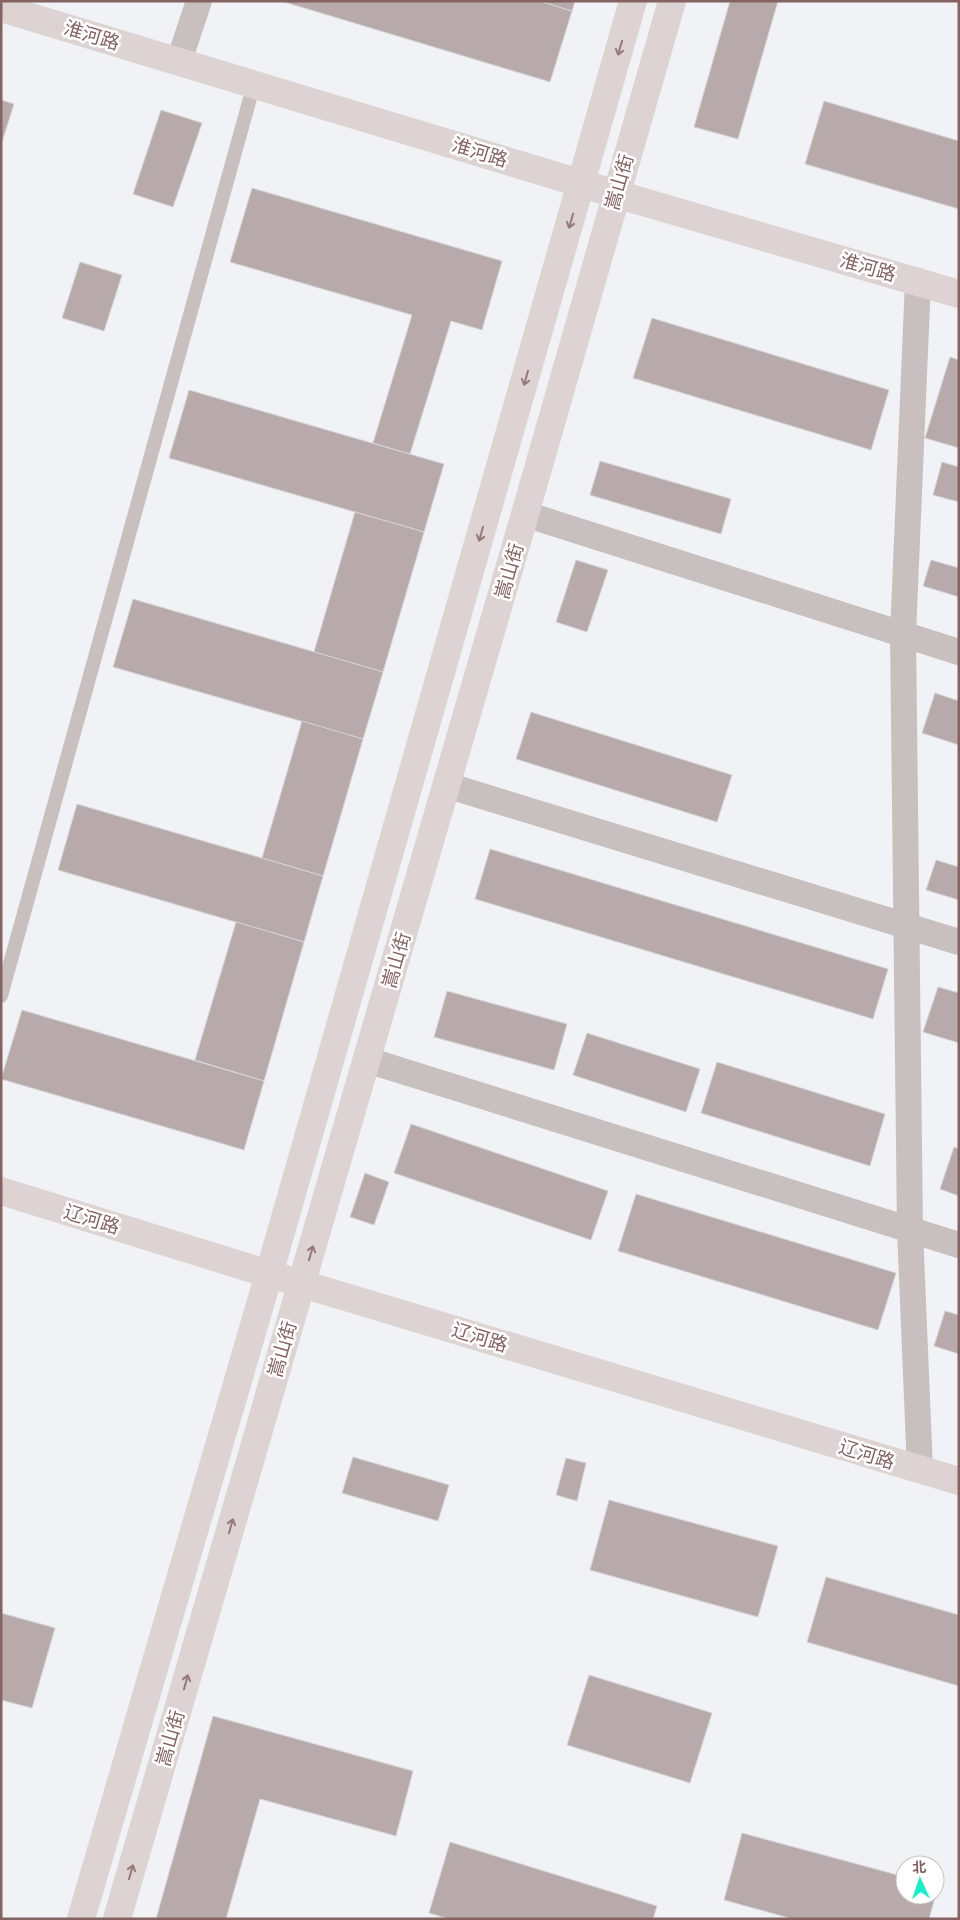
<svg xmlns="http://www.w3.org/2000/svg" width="960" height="1920" font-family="Figtree,'Noto Sans SC',sans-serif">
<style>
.building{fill:#b8a9aa;stroke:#d3d4d6}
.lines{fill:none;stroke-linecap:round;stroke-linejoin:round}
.lane{stroke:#c8c0bf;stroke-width:14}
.street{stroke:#c8c0bf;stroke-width:26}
.secondary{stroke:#dcd3d2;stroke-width:28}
.oneway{stroke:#967978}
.labels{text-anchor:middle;stroke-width:5;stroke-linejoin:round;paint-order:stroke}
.street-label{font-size:19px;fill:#846361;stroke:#fff}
</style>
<rect width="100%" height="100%" fill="#f0f2f5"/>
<!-- building -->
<g class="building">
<polygon points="281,1 540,1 572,11 550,82"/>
<polygon points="540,1 575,1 572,11"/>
<polygon points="730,1 778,1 738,139 694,127"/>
<polygon points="1,100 14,104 1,145"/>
<polygon points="824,101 959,141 959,209 805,164"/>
<polygon points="161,110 202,123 173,207 133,194"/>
<polygon points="252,188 502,261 482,330 451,321 410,454 373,443 412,315 230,262"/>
<polygon points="80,262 122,275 104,331 62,318"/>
<polygon points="652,318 889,390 871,450 633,378"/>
<polygon points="950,357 959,360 959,448 925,438"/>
<polygon points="189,390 444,464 424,532 169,458"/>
<polygon points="600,461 731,499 721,534 590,495"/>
<polygon points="942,462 959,467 959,502 933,495"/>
<polygon points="355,512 424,532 383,672 314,652"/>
<polygon points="576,560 608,570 587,632 556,622"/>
<polygon points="931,560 959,568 959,597 923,586"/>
<polygon points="133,599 383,672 363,739 113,667"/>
<polygon points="935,693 959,701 959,745 922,733"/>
<polygon points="531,712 732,775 717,822 516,759"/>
<polygon points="302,721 363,739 323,876 262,858"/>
<polygon points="77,804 323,876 304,942 58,870"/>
<polygon points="490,849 888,969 873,1019 475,899"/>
<polygon points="936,860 959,867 959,900 926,890"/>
<polygon points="236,922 304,942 264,1081 195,1060"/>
<polygon points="938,987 959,993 959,1043 923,1032"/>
<polygon points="447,991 567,1024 554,1070 434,1037"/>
<polygon points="22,1010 264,1081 244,1150 1,1079"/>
<polygon points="587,1033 700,1069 686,1112 573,1075"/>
<polygon points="717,1062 885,1114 870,1166 701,1113"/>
<polygon points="411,1124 608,1191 591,1240 394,1173"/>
<polygon points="954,1147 959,1149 959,1196 940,1189"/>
<polygon points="365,1173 389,1182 374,1225 350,1217"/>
<polygon points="636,1194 896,1273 878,1330 618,1251"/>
<polygon points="945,1311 959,1315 959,1354 934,1346"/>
<polygon points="353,1457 449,1485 438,1521 342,1493"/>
<polygon points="566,1458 586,1463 577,1501 556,1495"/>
<polygon points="609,1500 778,1546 758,1617 590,1570"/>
<polygon points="826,1577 959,1615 959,1686 807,1642"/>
<polygon points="1,1613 55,1628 32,1708 1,1700"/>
<polygon points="589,1675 712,1713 690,1783 567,1745"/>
<polygon points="213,1716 413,1771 396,1836 260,1799 226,1919 156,1919"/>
<polygon points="742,1833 905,1877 905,1895 935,1895 935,1885 938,1886 929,1919 793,1919 724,1900"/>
<polygon points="450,1842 657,1906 653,1919 449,1919 429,1913"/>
</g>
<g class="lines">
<!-- lane -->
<polyline class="lane" points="1,996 254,84"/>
<!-- street -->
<g class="street">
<polyline points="179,61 199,1"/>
<polyline points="918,281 903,634 910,1230 920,1470"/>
<polyline points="525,514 959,652"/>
<polyline points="446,785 959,942"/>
<polyline points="367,1060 959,1245"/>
</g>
<!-- secondary -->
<g class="secondary">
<polyline points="1,8 616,194 959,294"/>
<polyline points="1,1191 269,1274 959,1481"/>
<polyline points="81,1919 269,1274 633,1"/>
<polyline points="117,1919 525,514 672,1"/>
</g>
</g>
<!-- one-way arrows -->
<defs><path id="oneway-shaft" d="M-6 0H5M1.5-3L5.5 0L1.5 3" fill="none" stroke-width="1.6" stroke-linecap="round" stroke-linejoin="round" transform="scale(1.25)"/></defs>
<g class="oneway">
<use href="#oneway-shaft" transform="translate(620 48) rotate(106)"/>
<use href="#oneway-shaft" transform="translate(571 221) rotate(106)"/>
<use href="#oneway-shaft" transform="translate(526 378) rotate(106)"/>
<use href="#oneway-shaft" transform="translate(481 534) rotate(106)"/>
<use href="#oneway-shaft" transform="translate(311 1253) rotate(-74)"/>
<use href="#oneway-shaft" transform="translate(231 1526) rotate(-74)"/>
<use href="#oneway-shaft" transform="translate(186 1682) rotate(-74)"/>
<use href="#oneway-shaft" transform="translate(131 1872) rotate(-74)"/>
</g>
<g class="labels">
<!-- street labels -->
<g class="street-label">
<text transform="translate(92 35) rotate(17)" y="7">淮河路</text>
<text transform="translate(480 152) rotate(17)" y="7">淮河路</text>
<text transform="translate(619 182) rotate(-74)" y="7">嵩山街</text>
<text transform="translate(868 267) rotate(16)" y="7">淮河路</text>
<text transform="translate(509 571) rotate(-74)" y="7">嵩山街</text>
<text transform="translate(396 960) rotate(-74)" y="7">嵩山街</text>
<text transform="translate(92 1219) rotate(17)" y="7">辽河路</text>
<text transform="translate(480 1337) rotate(17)" y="7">辽河路</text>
<text transform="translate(282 1349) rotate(-74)" y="7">嵩山街</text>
<text transform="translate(867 1454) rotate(17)" y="7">辽河路</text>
<text transform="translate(170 1738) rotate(-74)" y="7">嵩山街</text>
</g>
</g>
<!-- border -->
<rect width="960" height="1920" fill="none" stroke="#846361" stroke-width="5"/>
<!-- north arrow -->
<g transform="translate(920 1880) rotate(357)"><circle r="24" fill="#ffffff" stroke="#cec1c0"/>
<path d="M0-4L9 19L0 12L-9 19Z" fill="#15f0ca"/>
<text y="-8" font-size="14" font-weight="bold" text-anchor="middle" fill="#846361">北</text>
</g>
</svg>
